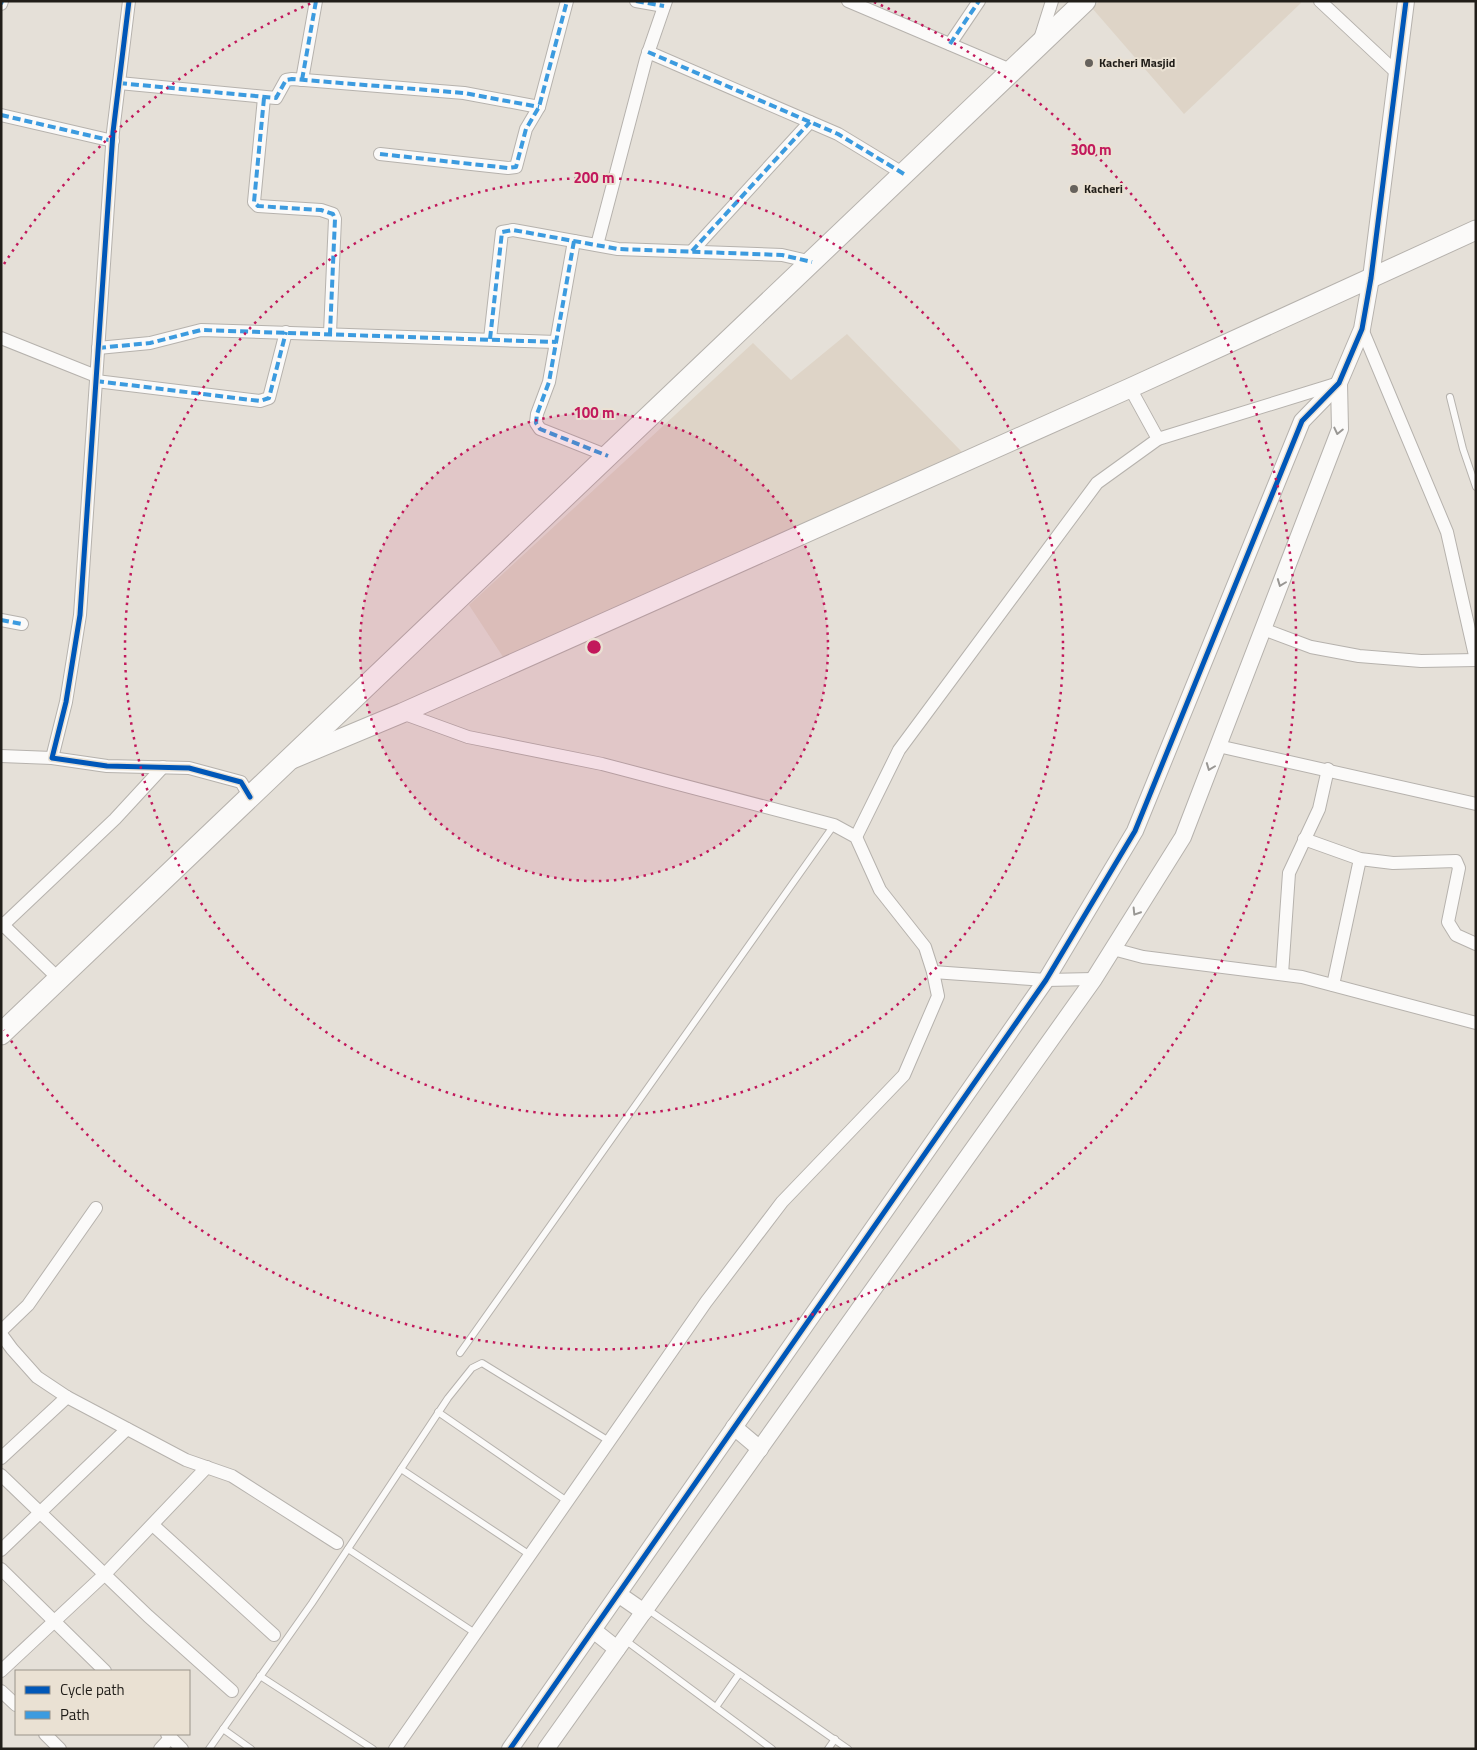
<svg xmlns="http://www.w3.org/2000/svg" width="1477" height="1750" font-family="'Titillium Web',sans-serif">
<style>
.built{fill:#ded4c7}
.lines{fill:none;stroke-linecap:round;stroke-linejoin:round}
.service-casing{stroke:#b6b2ad;stroke-width:8}
.minor-casing{stroke:#b6b2ad;stroke-width:14}
.tertiary-casing{stroke:#b6b2ad;stroke-width:18}
.secondary-casing{stroke:#b6b2ad;stroke-width:21}
.primary-casing{stroke:#b6b2ad;stroke-width:23}
.service{stroke:#fbfaf9;stroke-width:6}
.minor{stroke:#fbfaf9;stroke-width:12}
.tertiary{stroke:#fbfaf9;stroke-width:16}
.secondary{stroke:#fbfaf9;stroke-width:19}
.primary{stroke:#fbfaf9;stroke-width:21}
.quiet{stroke:#3c9bdf;stroke-width:4;stroke-dasharray:8 4;stroke-linecap:butt}
.cycleway-casing{stroke:#eae1d3;stroke-width:8}
.cycleway{stroke:#0057b8;stroke-width:5}
.oneway{stroke:#999794}
.ring{fill:none;stroke:#c2185b;stroke-width:2.5;stroke-dasharray:2.5 5}
.poi-dot{fill:#66625c;stroke:#eae1d3;stroke-width:2}
.labels{text-anchor:middle;stroke-width:4;stroke-linejoin:round;paint-order:stroke}
.poi-label{font-size:12px;font-weight:bold;fill:#211e19;stroke:#eae1d3;text-anchor:start}
.centre{fill:#c2185b;stroke:#eae1d3;stroke-width:2.5}
.ring-label{font-size:15px;text-anchor:middle;font-weight:bold;fill:#c2185b;stroke:#eae1d3;stroke-width:4;stroke-linejoin:round;paint-order:stroke}
</style>
<rect width="100%" height="100%" fill="#e5e0d8"/>
<!-- built -->
<g class="built">
<polygon points="1100,1 1300,1 1301,3 1184,114 1092,8"/>
<polygon points="847,334 962,452 505,660 469,605 753,343 791,380"/>
</g>
<g class="lines">
<!-- service casing -->
<g class="service-casing">
<g id="service">
<polyline points="1450,397 1463,449 1476,487"/>
<polyline points="460,1353 834,825"/>
<polyline points="438,1412 567,1501"/>
<polyline points="401,1469 530,1555"/>
<polyline points="348,1549 475,1633"/>
<polyline points="647,1609 848,1749"/>
<polyline points="625,1640 772,1749"/>
<polyline points="260,1676 373,1749"/>
<polyline points="716,1707 739,1674"/>
<polyline points="223,1729 251,1749"/>
<polyline points="209,1749 312,1603 448,1398 472,1368 482,1363 609,1441"/>
<polyline points="828,1749 835,1739"/>
</g>
</g>
<!-- minor casing -->
<g class="minor-casing">
<g id="minor">
<polyline points="129,1 113,132 80,615 66,702 52,758 107,766 189,768 241,782 250,797"/>
<polyline points="636,1 664,6"/>
<polyline points="848,1 1013,71"/>
<polyline points="1320,1 1397,73"/>
<polyline points="1,4 2,1"/>
<polyline points="1040,39 1052,1"/>
<polyline points="950,44 979,1"/>
<polyline points="648,52 838,134 904,174"/>
<polyline points="302,80 316,1"/>
<polyline points="119,83 276,98 286,80 292,79 464,93 539,107"/>
<polyline points="264,98 254,202 258,206 321,210 333,214 335,219 330,333"/>
<polyline points="1,115 113,141"/>
<polyline points="380,154 508,168 516,167 526,129 539,107 567,1"/>
<polyline points="574,241 549,382 537,414 536,423 540,429 608,456"/>
<polyline points="597,245 646,59 666,1"/>
<polyline points="692,251 810,122"/>
<polyline points="1362,329 1447,532 1476,660"/>
<polyline points="1,338 96,376"/>
<polyline points="490,339 502,232 513,230 618,249 782,255 812,262"/>
<polyline points="98,348 150,343 201,330 556,342"/>
<polyline points="96,381 260,401 269,398 286,332"/>
<polyline points="1130,388 1158,439"/>
<polyline points="1,620 22,624"/>
<polyline points="1263,629 1311,647 1359,656 1421,661 1476,660"/>
<polyline points="1218,746 1476,804"/>
<polyline points="1,756 52,758"/>
<polyline points="856,837 899,750 1097,483 1158,439 1339,383"/>
<polyline points="1304,839 1360,859 1393,863 1456,861 1459,868 1448,922 1456,935 1476,944"/>
<polyline points="1,923 59,979"/>
<polyline points="1,927 115,819 163,767"/>
<polyline points="1113,949 1143,957 1302,977 1476,1023"/>
<polyline points="933,972 1046,980 1094,979"/>
<polyline points="1282,974 1289,873 1319,809 1328,769"/>
<polyline points="1333,985 1360,859"/>
<polyline points="1,1331 28,1305 96,1208"/>
<polyline points="1,1334 12,1349 37,1377 67,1397 186,1460 232,1476 337,1543"/>
<polyline points="1,1458 67,1397"/>
<polyline points="1,1475 148,1616 232,1691"/>
<polyline points="154,1526 274,1635"/>
<polyline points="1,1550 127,1429"/>
<polyline points="1,1569 105,1671"/>
<polyline points="1,1671 105,1574 207,1467"/>
<polyline points="1,1691 16,1705"/>
<polyline points="45,1734 60,1749"/>
<polyline points="167,1734 182,1749"/>
<polyline points="160,1749 171,1737"/>
<polyline points="395,1749 706,1302 782,1202 904,1075 938,996 933,972 925,947 880,890 856,837 834,825 602,764 468,737 402,713"/>
</g>
</g>
<!-- tertiary casing -->
<g class="tertiary-casing">
<g id="tertiary">
<polyline points="734,1427 760,1449"/>
<polyline points="618,1594 644,1612"/>
<polyline points="593,1630 617,1649"/>
<polyline points="510,1749 1046,980 1135,831 1302,421 1339,383 1362,329 1371,278 1406,1"/>
<polyline points="546,1749 1094,979 1183,837 1340,429 1339,383"/>
</g>
</g>
<!-- secondary casing -->
<g class="secondary-casing">
<polyline id="secondary" points="292,759 402,713 1130,388 1476,230"/>
</g>
<!-- primary casing -->
<g class="primary-casing">
<polyline id="primary" points="1,1034 1085,1"/>
</g>
<!-- service -->
<use href="#service" class="service"/>
<!-- minor -->
<use href="#minor" class="minor"/>
<!-- tertiary -->
<use href="#tertiary" class="tertiary"/>
<!-- secondary -->
<use href="#secondary" class="secondary"/>
<!-- primary -->
<use href="#primary" class="primary"/>
<!-- quiet -->
<g class="quiet">
<polyline points="636,1 664,6"/>
<polyline points="1,4 2,1"/>
<polyline points="950,44 979,1"/>
<polyline points="648,52 838,134 904,174"/>
<polyline points="302,80 316,1"/>
<polyline points="119,83 276,98 286,80 292,79 464,93 539,107"/>
<polyline points="264,98 254,202 258,206 321,210 333,214 335,219 330,333"/>
<polyline points="1,115 113,141"/>
<polyline points="380,154 508,168 516,167 526,129 539,107 567,1"/>
<polyline points="574,241 549,382 537,414 536,423 540,429 608,456"/>
<polyline points="692,251 810,122"/>
<polyline points="490,339 502,232 513,230 618,249 782,255 812,262"/>
<polyline points="98,348 150,343 201,330 556,342"/>
<polyline points="96,381 260,401 269,398 286,332"/>
<polyline points="1,620 22,624"/>
</g>
<!-- cycleway casing -->
<g class="cycleway-casing">
<g id="cycleway">
<polyline points="129,1 113,132 80,615 66,702 52,758 107,766 189,768 241,782 250,797"/>
<polyline points="510,1749 1046,980 1135,831 1302,421 1339,383 1362,329 1371,278 1406,1"/>
</g>
</g>
<!-- cycleway -->
<use href="#cycleway" class="cycleway"/>
</g>
<!-- one-way arrows -->
<defs><path id="oneway-chevron" d="M-2-3.5L2.5 0L-2 3.5" fill="none" stroke-width="1.6" stroke-linecap="round" stroke-linejoin="round" transform="scale(1.25)"/></defs>
<g class="oneway">
<use href="#oneway-chevron" transform="translate(1338 431) rotate(103)"/>
<use href="#oneway-chevron" transform="translate(1281 583) rotate(111)"/>
<use href="#oneway-chevron" transform="translate(1210 767) rotate(111)"/>
<use href="#oneway-chevron" transform="translate(1136 912) rotate(122)"/>
</g>
<!-- distance rings -->
<circle cx="594" cy="647" r="234" fill="#c2185b" fill-opacity=".12"/>
<g class="ring">
<circle cx="594" cy="647" r="234"/>
<circle cx="594" cy="647" r="469"/>
<path d="M4 264A703 703 0 0 1 314 2M874 2A703 703 0 1 1 4 1030"/>
</g>
<!-- markers -->
<g class="poi-dot">
<circle cx="1089" cy="63" r="5"/>
<circle cx="1074" cy="189" r="5"/>
</g>
<g class="labels">
<!-- poi labels -->
<g class="poi-label">
<text x="1099" y="67">Kacheri Masjid</text>
<text x="1084" y="193">Kacheri</text>
</g>
</g>
<circle cx="594" cy="647" r="8" class="centre"/>
<g class="ring-label">
<text x="1091" y="155">300 m</text>
<text x="594" y="183">200 m</text>
<text x="594" y="418">100 m</text>
</g>
<!-- border -->
<rect width="1477" height="1750" fill="none" stroke="#211e19" stroke-width="5"/>
<!-- legend -->
<rect x="15" y="1670" width="175" height="65" fill="#eae1d3" stroke="#9a9389"/>
<rect x="25" y="1686" width="25" height="8" fill="#0057b8" stroke="#9a9389"/>
<text x="60" y="1695" font-size="15" fill="#211e19">Cycle path</text>
<rect x="25" y="1711" width="25" height="8" fill="#3c9bdf" stroke="#9a9389"/>
<text x="60" y="1720" font-size="15" fill="#211e19">Path</text>
</svg>
